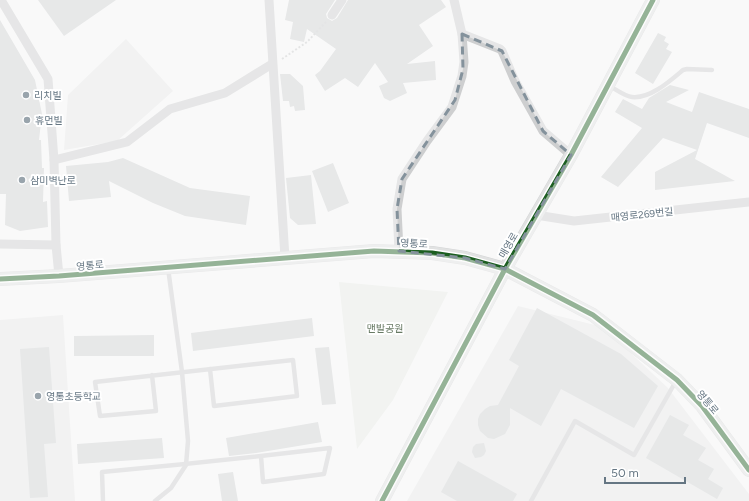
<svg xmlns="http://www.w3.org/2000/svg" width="749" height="501" font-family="Figtree,'Noto Sans KR',sans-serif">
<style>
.built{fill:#e8e9e9}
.green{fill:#e8ebe6}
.building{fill:#d0d2d3}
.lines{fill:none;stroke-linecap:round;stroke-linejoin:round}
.secondary-casing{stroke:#d5d6d7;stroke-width:14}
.path{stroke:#cbcccd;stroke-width:2;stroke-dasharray:2 2;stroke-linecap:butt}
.lane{stroke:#cecfd0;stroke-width:4.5}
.street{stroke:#cecfd0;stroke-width:9}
.secondary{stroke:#e1e2e2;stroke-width:13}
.cycleway-casing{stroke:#fff;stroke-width:8}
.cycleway{stroke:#1b5e20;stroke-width:5}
.marked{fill:none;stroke:#84929c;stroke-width:3;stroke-dasharray:8 5;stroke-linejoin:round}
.poi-dot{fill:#99a4ac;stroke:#fff;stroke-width:1.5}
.labels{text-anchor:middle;stroke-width:4;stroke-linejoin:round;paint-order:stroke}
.poi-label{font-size:10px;fill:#657683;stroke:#fff;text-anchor:start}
.street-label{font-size:10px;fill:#657683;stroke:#fff}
.park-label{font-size:10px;fill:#687a64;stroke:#fff}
</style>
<rect width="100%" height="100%" fill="#f9f9f9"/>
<!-- built -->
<g class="built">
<polygon points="126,39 173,91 117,141 64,150 68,95"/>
<polygon points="518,306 603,327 668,388 749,494 749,501 407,501"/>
<polygon points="63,315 75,501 0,501 0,320"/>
</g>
<!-- green -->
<polygon class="green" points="339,282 448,292 393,400 357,449"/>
<!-- building -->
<g class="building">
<polygon points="38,0 116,0 64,36"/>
<polygon points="289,0 335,0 326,14 327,18 332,21 337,18 348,0 441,0 446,7 419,25 433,46 407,64 435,61 436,80 403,83 407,93 390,101 384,98 379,86 388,82 375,63 358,87 345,78 325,91 315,75 320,71 336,49 307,29 304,42 290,39 293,22 285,20"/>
<polygon points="0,20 35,80 42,114 39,140 41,140 42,168 44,168 43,202 47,201 48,227 20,231 5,225 6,194 0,194"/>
<polygon points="658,33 666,37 664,41 669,44 666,49 672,52 653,84 635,73"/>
<polygon points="280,74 290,74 303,86 305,110 295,111 294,106 290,107 289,101 283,101"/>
<polygon points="670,85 689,90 666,102 692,112 699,92 749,109 749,138 707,123 695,159 735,181 655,190 655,172 697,150 663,138 618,187 601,177 642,128 615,112 623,99 642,109 649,98"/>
<polygon points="123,158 190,188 250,196 246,225 185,216 153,203 109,181 111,197 69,201 66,166 108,162"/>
<polygon points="333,163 349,203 328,212 312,171"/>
<polygon points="311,175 316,224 298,225 290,218 286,178"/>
<polygon points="537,308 621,354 658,386 634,428 561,389 541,426 510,408 510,425 505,434 494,439 488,438 480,431 478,425 478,419 480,414 485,409 490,406 498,405 519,366 509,360"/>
<polygon points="312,318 314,336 193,351 191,333"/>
<polygon points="154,335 154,356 74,356 74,336"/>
<polygon points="49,347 56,443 44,444 48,497 30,498 20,349"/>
<polygon points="329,347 336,404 322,405 315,348"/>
<polygon points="670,415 689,425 683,435 706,448 698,460 714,469 708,479 723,488 717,499 646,458"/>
<polygon points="318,422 322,442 256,453 229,456 226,438"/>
<polygon points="162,438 164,458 78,464 77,444"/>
<polygon points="484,443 486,451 484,455 481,457 475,458 472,452 473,447 476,444"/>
<polygon points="458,461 517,494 513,501 457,501 441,492"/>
<polygon points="233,472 238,501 222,501 218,474"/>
</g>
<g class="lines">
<!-- secondary casing -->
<g class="secondary-casing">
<g id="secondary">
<polyline points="0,279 59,276 374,251 432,253 465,258 505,269 593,315 677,380 702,406 749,470"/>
<polyline points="382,501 505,269 571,155 653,0"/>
</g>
</g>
<!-- path -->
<polyline class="path" points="282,59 307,42 326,22"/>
<!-- lane -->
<g class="lane">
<path d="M 609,86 C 616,89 624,96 632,97 C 650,99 670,81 683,70 L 687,69 L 712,70"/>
<polyline points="152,375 156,411 100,416 95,382 293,360 297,396 214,406 210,369"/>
<path d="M 103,501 L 102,472 C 178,465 254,457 330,448 L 324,474 L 263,482 L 261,456"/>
<polyline points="155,501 171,488 186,465 188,441 182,372 168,268"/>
<polyline points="531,501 575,421 634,455 676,381"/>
</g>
<!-- street -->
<g class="street">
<polyline points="1,0 48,79 54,160 56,245 59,276"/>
<polyline points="269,0 285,258"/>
<polyline points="332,15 342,0"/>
<polyline points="462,34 500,49 502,51 515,81 543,131 571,155"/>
<polyline points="54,160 127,142 170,109 225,93 272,64"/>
<polyline points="536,215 574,221 749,202"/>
<polyline points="0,244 56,245"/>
<polyline points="399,251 397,209 402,179 427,141 452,107 462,76 464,62 462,34 454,0"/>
</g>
<!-- secondary -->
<use href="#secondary" class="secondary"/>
<!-- cycleway casing -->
<g class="cycleway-casing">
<g id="cycleway">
<polyline points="0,279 59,276 374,251 432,253 465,258 505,269 593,315 677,380 702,406 749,470"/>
<polyline points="382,501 505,269 571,155 653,0"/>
</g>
</g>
<!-- cycleway -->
<use href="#cycleway" class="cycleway"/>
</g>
<!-- marked area -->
<path d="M0 0H749V501H0ZM 462,34 L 502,51 L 543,131 L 571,155 L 505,269 L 465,258 L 399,251 L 397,209 L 402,179 L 455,100 L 463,69 Z" fill="#f9f9f9" fill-opacity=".55" fill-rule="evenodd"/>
<path class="marked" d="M 462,34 L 502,51 L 543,131 L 571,155 L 505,269 L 465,258 L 399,251 L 397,209 L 402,179 L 455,100 L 463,69 Z"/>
<!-- markers -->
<g class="poi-dot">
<circle cx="26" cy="95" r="4"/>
<circle cx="27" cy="120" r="4"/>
<circle cx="22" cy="180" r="4"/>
<circle cx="38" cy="396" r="4"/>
</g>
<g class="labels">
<!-- poi labels -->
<g class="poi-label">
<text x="34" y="99">리치빌</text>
<text x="35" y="124">휴먼빌</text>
<text x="30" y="184">삼미벽난로</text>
<text x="46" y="400">영통초등학교</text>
</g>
<!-- street labels -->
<g class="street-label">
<text transform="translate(642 214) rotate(-6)" y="4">매영로269번길</text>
<text transform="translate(414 243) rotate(3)" y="4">영통로</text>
<text transform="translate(508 245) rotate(-60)" y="4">매영로</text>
<text transform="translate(90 265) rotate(-5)" y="4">영통로</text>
<text transform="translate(708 402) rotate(50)" y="4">영통로</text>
</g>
<!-- park labels -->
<g class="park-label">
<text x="385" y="332">맨발공원</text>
</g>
</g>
<!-- scale -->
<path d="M605 477v6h80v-6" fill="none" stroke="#657683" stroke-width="2"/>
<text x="611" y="477" font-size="12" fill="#657683" stroke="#ffffff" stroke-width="3" paint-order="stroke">50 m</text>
</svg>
